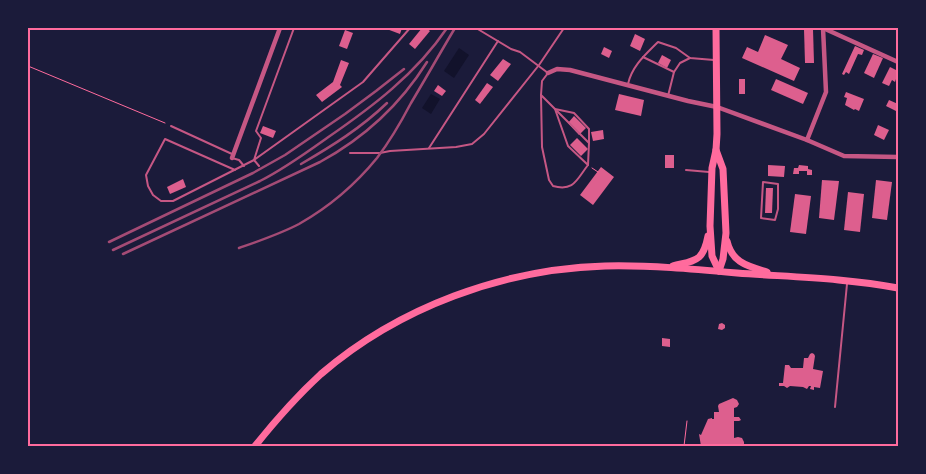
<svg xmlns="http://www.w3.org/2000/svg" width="926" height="474" font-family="Karla,sans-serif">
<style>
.water{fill:#12122b}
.building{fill:#dd5f8e}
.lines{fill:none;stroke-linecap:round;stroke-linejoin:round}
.path{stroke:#ff6b9d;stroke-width:1}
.service{stroke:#c65784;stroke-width:2}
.minor{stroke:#c65784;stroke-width:4.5}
.primary{stroke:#ff6b9d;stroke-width:7}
.rail{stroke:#a44b75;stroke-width:2.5}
.neatline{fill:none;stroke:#ff6b9d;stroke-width:2}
</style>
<rect width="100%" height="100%" fill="#1b1b3a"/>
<!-- water -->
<g class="water">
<polygon points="459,48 469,55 454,78 444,71"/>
<polygon points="431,94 440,99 431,114 422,108"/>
</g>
<!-- building -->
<g class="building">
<polygon points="384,28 402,28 400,34"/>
<polygon points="422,28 426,28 430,31 415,49 409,44"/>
<polygon points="804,29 813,29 814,63 805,63"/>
<polygon points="345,30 353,33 347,49 339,46"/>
<polygon points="635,34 645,39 640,51 630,46"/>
<polygon points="765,35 788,45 781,59 800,68 794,81 742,58 747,47 758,52"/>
<polygon points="855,46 864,50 862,55 858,54 849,74 846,72 844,75 842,74"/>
<polygon points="604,47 612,51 609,58 601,54"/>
<polygon points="873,54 883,58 874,78 864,73"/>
<polygon points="662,55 671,60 667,68 658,63"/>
<polygon points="503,59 511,64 498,81 490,75"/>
<polygon points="341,60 349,63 340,85 342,87 322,102 316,95 333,82"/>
<polygon points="890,67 898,71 898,80 896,79 895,82 892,80 889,86 882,83"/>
<rect x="739" y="79" width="6" height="15"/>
<polygon points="776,79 808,93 803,104 771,90"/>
<polygon points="487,83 493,87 480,104 475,100"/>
<polygon points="438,85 446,91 442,96 434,91"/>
<polygon points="846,92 864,99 859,111 855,109 854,110 845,105 847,98 844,97"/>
<polygon points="619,94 644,100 641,116 615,110"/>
<polygon points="889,100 898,104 898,109 897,109 896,111 886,106"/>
<polygon points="574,116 586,128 579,135 568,123"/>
<polygon points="878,125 889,130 884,140 874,135"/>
<polygon points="263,126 276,131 273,138 260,133"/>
<polygon points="603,130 604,139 593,141 591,132"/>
<polygon points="577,138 588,149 581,156 570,145"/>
<rect x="665" y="155" width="9" height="13"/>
<polygon points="768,165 785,166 784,177 768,176"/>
<polygon points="799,165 808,166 808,169 812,170 812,175 807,175 807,171 799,171 799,174 793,174 794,168 798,168"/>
<polygon points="601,167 614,177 593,205 580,195"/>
<polygon points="183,179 186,187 170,194 167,187"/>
<polygon points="822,180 839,181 834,220 819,218"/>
<polygon points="876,180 892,182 887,220 872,218"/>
<polygon points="766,188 773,188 772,213 765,213"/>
<polygon points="848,192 864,194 860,232 844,230"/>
<polygon points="795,194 811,196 806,234 790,232"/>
<polygon points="722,323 725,325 725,328 722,330 718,329 719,324"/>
<polygon points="662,338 670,339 670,347 662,346"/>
<polygon points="812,353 814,354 815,356 813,369 823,371 820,388 814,387 814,390 810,389 811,386 809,386 807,389 803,387 790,386 787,388 784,386 779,386 779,383 783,383 785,365 789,365 791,368 803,368 804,358 808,358 810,354"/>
<polygon points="733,398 737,400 739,404 737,407 734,408 734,417 739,417 741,420 739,421 734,421 734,438 738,437 742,438 744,442 744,446 701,446 699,434 701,435 708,419 712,418 712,419 714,419 714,412 719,412 718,406 719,404"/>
</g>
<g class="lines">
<!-- path -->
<g class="path">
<polyline points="28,66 165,123"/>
<polyline points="592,168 598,172"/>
<polyline points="684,446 687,421"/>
</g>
<!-- service -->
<g class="service">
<polyline points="294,28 256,131 261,138 254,160 363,82 410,28"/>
<path d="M 476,28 L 511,49 L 520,52 L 548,73 L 542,81 L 541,95 L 542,147 L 549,180 L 553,186 C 574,192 577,179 588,165 L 568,146 L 555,109 L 541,95"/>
<polyline points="643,57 674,72"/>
<path d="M 628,84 C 632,66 645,55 658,42 L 676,48 L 690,58 L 714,60"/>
<polyline points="668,96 674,72 680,63 690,58"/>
<polyline points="555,109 574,113 589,129 589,143"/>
<polyline points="557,111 589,143 588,165"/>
<polyline points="171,126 232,154"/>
<polyline points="429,148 498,41"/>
<polyline points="350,153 380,153 390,151 456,147 472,144 484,134 539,65 564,28"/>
<polyline points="232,158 239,160 244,166"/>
<polyline points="235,170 165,139 146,175 148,186 153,195 161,201 173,201 254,160 259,166"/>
<polyline points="686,170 709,172"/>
<polygon points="763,182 778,184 778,209 775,220 761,218"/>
<polyline points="835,407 847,284"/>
</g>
<!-- minor -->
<g class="minor">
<polyline points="823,28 898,62"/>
<polyline points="548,73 557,69 570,70 688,101 717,107 807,140 844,156 898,157"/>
<polyline points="807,140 826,92 823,28"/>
<polyline points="232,158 280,28"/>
</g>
<!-- primary -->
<g class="primary">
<polyline points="716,28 717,134 716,150 712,168 710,226 712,256 719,271"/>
<polyline points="716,150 723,169 726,233 723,259 719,271"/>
<path d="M 727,241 C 732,263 748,266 767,272"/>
<path d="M 673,266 C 696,260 703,262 708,236"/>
<path d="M 255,446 C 275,421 297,396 321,374 C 399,307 503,269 605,266 C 649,265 693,269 737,273 C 791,277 846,278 898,288"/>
</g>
<!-- rail -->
<g class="rail">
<path d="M 301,164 C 332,146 361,128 387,103"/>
<polyline points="109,242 253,173 285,155 345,114 376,91 404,69"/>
<path d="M 239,248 C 259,241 280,234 299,224 C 329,207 355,185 377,158 C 390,141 401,122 411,103 C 426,78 440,53 455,28"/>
<path d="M 113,250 L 260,181 C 284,169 306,153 327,138 C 372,107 416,74 447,28"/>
<path d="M 123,254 L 320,162 C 364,138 400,105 427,62"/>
</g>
</g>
<!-- border -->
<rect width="926" height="474" fill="none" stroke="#1b1b3a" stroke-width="58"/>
<rect x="29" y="29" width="868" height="416" class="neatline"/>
</svg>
